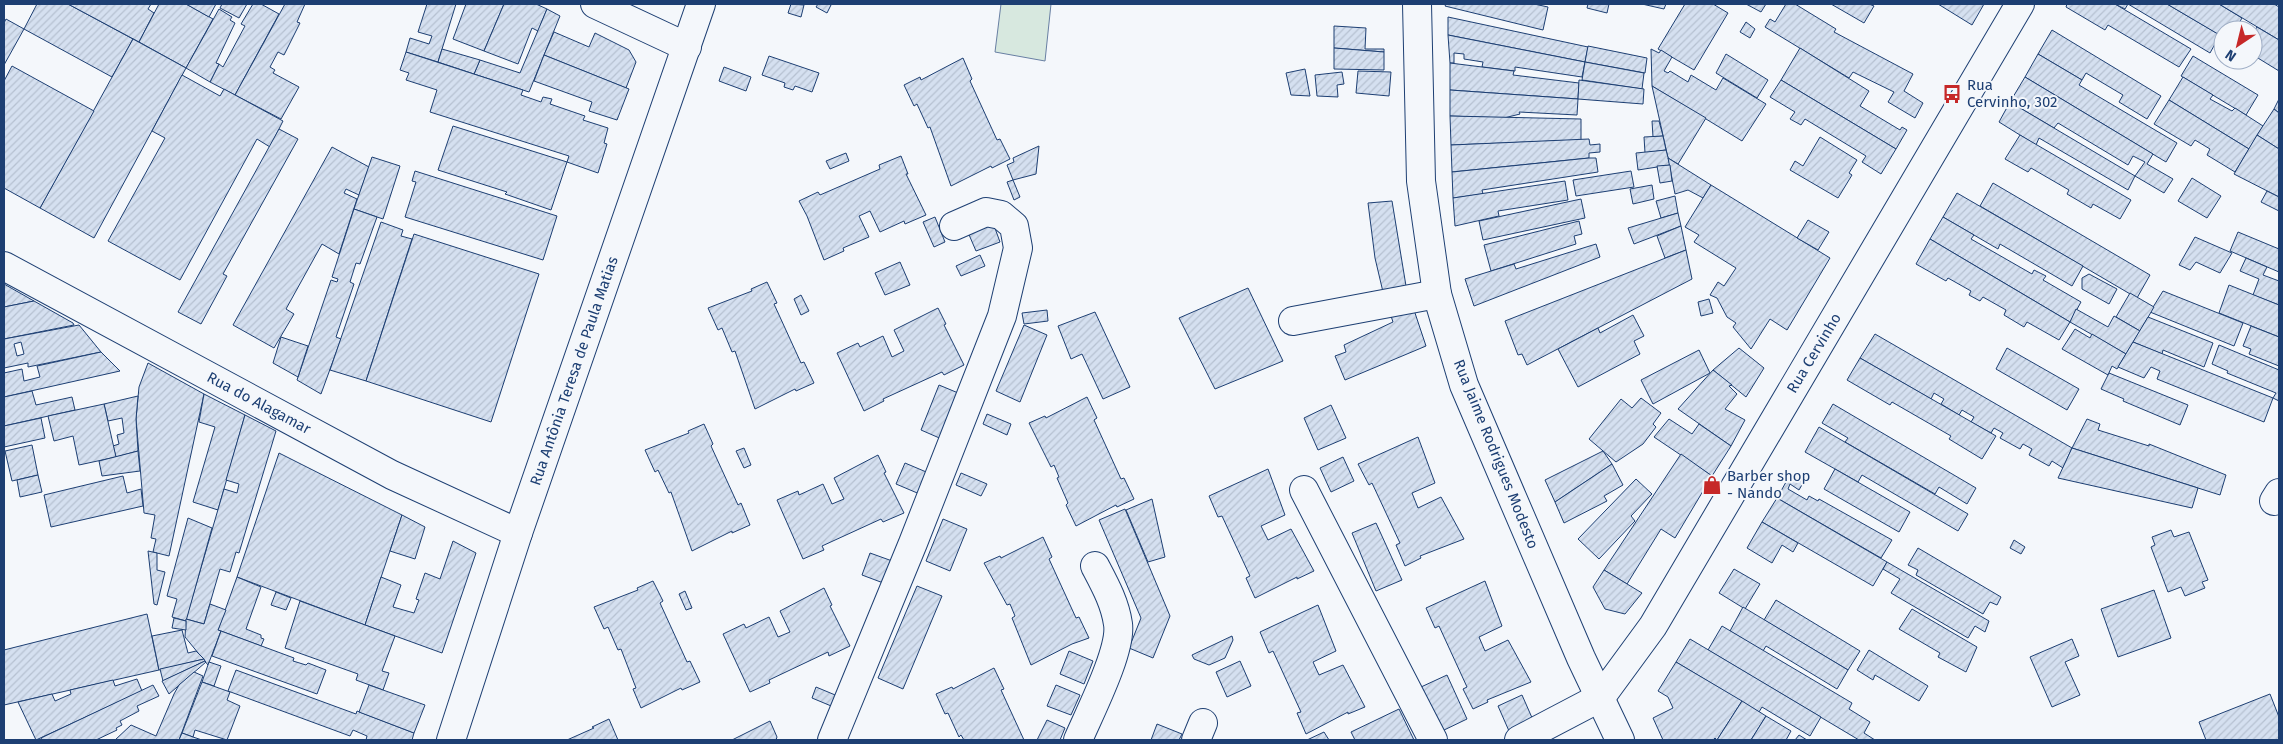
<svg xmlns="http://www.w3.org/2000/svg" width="2283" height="744" font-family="'Fira Sans',sans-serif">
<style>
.green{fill:#d7e8df;stroke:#687fa3}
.building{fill:url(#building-hatch);stroke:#1d3f73;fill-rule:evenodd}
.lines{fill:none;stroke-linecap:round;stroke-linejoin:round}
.minor-casing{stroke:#1d3f73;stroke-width:30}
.minor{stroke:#f4f7fb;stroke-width:28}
.labels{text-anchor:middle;stroke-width:4;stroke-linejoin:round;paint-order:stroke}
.poi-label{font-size:15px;fill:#1d3f73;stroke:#f4f7fb;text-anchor:start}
.street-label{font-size:15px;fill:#1d3f73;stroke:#f4f7fb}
</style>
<defs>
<pattern id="building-hatch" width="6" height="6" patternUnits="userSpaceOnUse" patternTransform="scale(1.25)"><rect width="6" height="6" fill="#d5e0f0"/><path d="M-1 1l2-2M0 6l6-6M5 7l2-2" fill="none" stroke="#b6c1d1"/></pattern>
</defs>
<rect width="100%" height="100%" fill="#f4f7fb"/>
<!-- green -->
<polygon class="green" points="1001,4 1051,4 1045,61 995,52"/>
<!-- building -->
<g class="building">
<polygon points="37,4 68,4 133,39 112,77 24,29"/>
<polygon points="68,4 151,4 148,9 154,13 139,42"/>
<polygon points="159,4 186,4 213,19 186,68 139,42"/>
<polygon points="186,4 216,4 209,17"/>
<polygon points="222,4 247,4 239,18 220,8"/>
<polygon points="253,4 261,4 279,14 235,95 210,82 219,64 223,67 245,26 241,24"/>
<polygon points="285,4 305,4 297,22 300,23 284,55 278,52 270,67 275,70 273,73 299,87 281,119 235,95"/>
<polygon points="427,4 456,4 438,62 406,52 410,38 429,44 432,36 418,32"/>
<polygon points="466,4 504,4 484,51 453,39"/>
<polygon points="504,4 536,4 547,9 538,31 532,28 518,64 484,51"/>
<polygon points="791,4 804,5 801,17 788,13"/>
<polygon points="818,4 829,4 831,5 827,13 816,7"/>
<polygon points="1446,4 1534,4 1548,7 1543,30 1449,7 1445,6"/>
<polygon points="1588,4 1609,4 1607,13 1587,8"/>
<polygon points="1642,4 1666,4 1664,9"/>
<polygon points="1685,4 1713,4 1728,13 1694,70 1658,49"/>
<polygon points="1746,4 1766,4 1761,12"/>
<polygon points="1786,4 1795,4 1836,29 1834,32 1913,74 1904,91 1923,103 1915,118 1888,102 1894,92 1853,72 1849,78 1765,27 1770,19 1775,22"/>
<polygon points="1831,4 1869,4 1874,6 1864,23"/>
<polygon points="1938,4 1984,4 1972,25"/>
<polygon points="2067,4 2115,4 2191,49 2179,67 2108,25 2105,30 2066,7"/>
<polygon points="2115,4 2167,4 2220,35 2210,53 2128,4 2125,9"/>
<polygon points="2167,4 2219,4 2242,18 2235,30 2223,30 2223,37"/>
<polygon points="2219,4 2274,4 2279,7 2279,40"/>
<polygon points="219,9 232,17 230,20 235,23 216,63 219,64 210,82 186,68"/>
<polygon points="547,9 560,16 529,92 474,74 480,60 520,73"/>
<polygon points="1448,17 1588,47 1585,62 1448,35"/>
<polygon points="6,19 24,29 4,65 4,23"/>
<polygon points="1746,22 1755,29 1750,38 1740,32"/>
<polygon points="1334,26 1366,28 1365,49 1384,49 1384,52 1334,48"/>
<polygon points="2257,27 2279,40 2279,71 2253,55 2253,46 2259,37 2253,33"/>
<polygon points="2052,30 2161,96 2147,119 2119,102 2123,95 2086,73 2082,80 2038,54"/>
<polygon points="554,32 589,47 595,33 629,50 636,62 626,88 544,55"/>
<polygon points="1448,35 1585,62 1582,77 1515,67 1515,71 1482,67 1483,62 1464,59 1464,54 1454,53 1454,63 1450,63"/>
<polygon points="133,39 186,68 94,238 40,208"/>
<polygon points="1588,46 1647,58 1645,73 1585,62"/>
<polygon points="1334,48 1384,52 1384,70 1334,69"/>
<polygon points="1800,48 1869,91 1860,106 1900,130 1902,127 1907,130 1896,149 1781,80"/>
<polygon points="442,49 480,60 474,74 438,62"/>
<polygon points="1651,49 1659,53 1661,50 1672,57 1664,71 1668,73 1670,71 1688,82 1691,75 1716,90 1723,78 1766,104 1742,141 1652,86"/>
<polygon points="406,52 523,90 521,95 541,102 543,97 552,99 550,104 585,116 583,120 608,128 604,143 607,144 598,173 567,162 569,156 430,112 437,90 406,80 409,73 400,70"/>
<polygon points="1726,54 1768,80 1757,98 1716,73"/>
<polygon points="2038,54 2082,80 2079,85 2177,143 2166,162 2025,77"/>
<polygon points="544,55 629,89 617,120 589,111 592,102 534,81"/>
<polygon points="769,56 819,73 812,92 795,86 793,90 784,87 785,83 762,75"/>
<polygon points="2193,56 2258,95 2246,115 2181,76"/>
<polygon points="963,58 972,79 970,81 997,140 1000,139 1010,159 992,168 991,166 951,186 930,127 928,128 917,104 914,106 904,85 920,77 921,80"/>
<polygon points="1585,62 1644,73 1642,89 1582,80"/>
<polygon points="1450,63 1514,71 1513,75 1579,83 1578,99 1450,90"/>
<polygon points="12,66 94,111 40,208 4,188 4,81"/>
<polygon points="724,67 751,77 746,91 719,81"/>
<polygon points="1305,69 1310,96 1291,95 1286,73"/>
<polygon points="1358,71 1391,72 1389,96 1356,93"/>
<polygon points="1342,72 1344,84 1337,85 1338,97 1317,96 1315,75"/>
<polygon points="182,75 220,96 224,89 283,121 270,147 257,139 180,280 108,241 165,138 152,131"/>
<polygon points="2025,77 2153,154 2147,164 2173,179 2164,193 2135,176 2145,162 2133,156 2128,165 2058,123 2054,128 2010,102"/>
<polygon points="2183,77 2213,95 2210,99 2232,111 2235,108 2263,126 2249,149 2169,100"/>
<polygon points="1579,80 1644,89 1643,104 1578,99"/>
<polygon points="1781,80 1896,149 1881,174 1862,162 1866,156 1805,119 1801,125 1790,119 1795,112 1770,97"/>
<polygon points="1652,86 1706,118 1678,164 1668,158"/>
<polygon points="1450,90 1578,99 1577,115 1519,112 1520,114 1504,118 1450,116"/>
<polygon points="2279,99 2279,113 2274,109"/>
<polygon points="2169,100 2249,149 2235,172 2207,155 2210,149 2195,140 2191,146 2154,124"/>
<polygon points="2010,102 2135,176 2128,190 2039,138 2036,145 1999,122"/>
<polygon points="2274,109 2279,113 2279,149 2257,135"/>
<polygon points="1450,116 1581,119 1581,140 1451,145"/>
<polygon points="1652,121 1659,121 1663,136 1653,137"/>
<polygon points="453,126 567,162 551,210 505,194 507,192 438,170"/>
<polygon points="279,129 298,139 223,274 227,276 201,324 178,312"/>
<polygon points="2020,135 2131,200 2120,219 2093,204 2091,208 2067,194 2069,190 2031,168 2028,172 2005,159"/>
<polygon points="2257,135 2279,149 2279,197 2234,174"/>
<polygon points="1663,136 1666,150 1645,153 1644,137"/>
<polygon points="1820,137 1857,160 1849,173 1852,175 1838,198 1790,170 1795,161 1803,166"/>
<polygon points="1589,139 1590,145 1600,144 1600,152 1589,153 1589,158 1452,172 1451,145"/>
<polygon points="1039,146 1036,174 1013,180 1007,165 1014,162 1013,158"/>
<polygon points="332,147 369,167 359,195 346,189 344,193 357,199 339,254 322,244 286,309 294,314 274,348 233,325"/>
<polygon points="1666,150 1670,165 1638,170 1636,153"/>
<polygon points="846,153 849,161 830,169 826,161"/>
<polygon points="901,156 908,174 906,174 926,215 905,224 904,221 880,232 870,211 859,216 869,237 843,248 844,251 824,260 807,216 799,201 818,192 820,195 880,169 879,165"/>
<polygon points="372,157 400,166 383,219 354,209"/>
<polygon points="1589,158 1596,158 1598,172 1482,190 1483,194 1453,198 1452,172"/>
<polygon points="1668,158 1711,185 1703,198 1688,190 1675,194"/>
<polygon points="1670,165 1672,181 1660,183 1657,166"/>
<polygon points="415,171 557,216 543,260 405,217 416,182 412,181"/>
<polygon points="1631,171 1634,187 1576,196 1573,180"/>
<polygon points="2192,178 2221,196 2207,218 2178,201"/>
<polygon points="1013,180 1020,197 1014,200 1007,182"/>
<polygon points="1565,181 1568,200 1498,211 1499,216 1455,226 1453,198"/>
<polygon points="1993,183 2150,275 2137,298 1980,206"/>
<polygon points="1652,185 1654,199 1633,204 1630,189"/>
<polygon points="1711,185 1830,258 1787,330 1770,319 1751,349 1733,327 1736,323 1727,317 1717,298 1710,295 1718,282 1724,286 1736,268 1694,242 1699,235 1685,227"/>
<polygon points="2267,191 2279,197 2279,211 2261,202"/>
<polygon points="1957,193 2083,266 2072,286 2000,244 1998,249 1943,217"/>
<polygon points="1675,196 1678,213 1661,218 1656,201"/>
<polygon points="1581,199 1585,218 1483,240 1479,221"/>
<polygon points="1392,201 1406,286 1383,292 1375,258 1368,203"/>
<polygon points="354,209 377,217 360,264 356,263 350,282 354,284 336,337 341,339 321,394 297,380 331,280 337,282 338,279 332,277"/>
<polygon points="1678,213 1681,226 1634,244 1628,228"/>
<polygon points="935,217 945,242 934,247 923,222"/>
<polygon points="1943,217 1974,235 1971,239 2032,274 2034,270 2046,276 2043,280 2081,302 2070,322 1930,239"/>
<polygon points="992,220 1000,242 976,251 967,230"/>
<polygon points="1808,220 1829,232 1818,250 1797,238"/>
<polygon points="1579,221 1582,234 1574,236 1576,244 1491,271 1484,245"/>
<polygon points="381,222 403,230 401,236 412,239 366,381 330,370"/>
<polygon points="1681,226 1686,250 1665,258 1657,236"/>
<polygon points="2238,232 2279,249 2279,272 2230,251"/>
<polygon points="414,234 539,274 491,422 366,381"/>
<polygon points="2195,237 2232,253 2220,273 2196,262 2190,270 2179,265"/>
<polygon points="1930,239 2070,322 2059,340 2027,322 2024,327 2004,315 2006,310 1983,297 1980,301 1969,295 1971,291 1948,278 1946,281 1916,264"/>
<polygon points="1596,244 1600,257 1474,306 1465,279 1514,264 1516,269"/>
<polygon points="1686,250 1692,279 1527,365 1522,354 1518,355 1505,321"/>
<polygon points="980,255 985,266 961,276 956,266"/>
<polygon points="2246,258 2267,267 2263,275 2279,281 2279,305 2253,295 2259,279 2240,271"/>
<polygon points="900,262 910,285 885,295 875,273"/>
<polygon points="2089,274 2117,289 2109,304 2082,289 2082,278"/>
<polygon points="767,282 777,303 774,304 801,363 804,362 814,383 796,391 795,389 755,409 735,351 732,352 722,328 718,330 708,308 752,291 751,289"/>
<polygon points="4,284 34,301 4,307"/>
<polygon points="2229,285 2279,305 2279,337 2219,313"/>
<polygon points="1248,288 1283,361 1215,389 1179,318"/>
<polygon points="2163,291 2243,323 2234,346 2150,312"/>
<polygon points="2130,293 2154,307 2140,331 2116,317"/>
<polygon points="801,295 809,311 801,315 794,299"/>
<polygon points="1709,299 1713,313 1701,316 1698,302"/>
<polygon points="34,301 73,323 74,325 4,339 4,307"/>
<polygon points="1413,307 1426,346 1345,380 1335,356 1346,352 1344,345 1393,322 1390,313"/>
<polygon points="938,308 946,324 944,325 964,365 944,375 942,372 883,399 884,401 864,411 837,353 858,343 860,347 883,336 892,357 904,351 894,330"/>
<polygon points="2076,309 2108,327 2114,316 2140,331 2126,354 2070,322"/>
<polygon points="1047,310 1048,321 1024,324 1022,313"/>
<polygon points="1095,312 1130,387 1103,399 1082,354 1071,359 1058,326"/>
<polygon points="1633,315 1644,336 1634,341 1640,354 1578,387 1558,349 1598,328 1600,333"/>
<polygon points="2148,317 2213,343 2204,367 2163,350 2162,354 2133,342"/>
<path d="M 79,325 L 101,352 L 28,367 L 28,363 L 4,368 L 4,339 ZM 21,342 L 24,354 L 17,356 L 14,344 Z"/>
<polygon points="1024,325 1047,335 1020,402 996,391"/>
<polygon points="2251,326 2279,337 2279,366 2249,354 2251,349 2243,346"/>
<polygon points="2075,329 2090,338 2092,334 2126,354 2117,369 2112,366 2108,375 2062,349"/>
<polygon points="1875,334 2072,448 2063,468 2052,461 2049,466 2029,455 2032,449 2023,444 2020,449 2000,438 2003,433 1994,428 1991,433 1971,422 1974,417 1962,410 1959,415 1941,404 1944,399 1934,393 1931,399 1860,358"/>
<polygon points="281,337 308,346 298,377 273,363"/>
<polygon points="2133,342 2273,398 2264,422 2157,379 2160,371 2151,367 2144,378 2118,367"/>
<polygon points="2219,345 2279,370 2279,401 2273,398 2276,393 2227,373 2228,371 2212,364"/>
<polygon points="1739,348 1764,368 1746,397 1713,370"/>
<polygon points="2007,348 2079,389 2067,410 1996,369"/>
<polygon points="1699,350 1710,373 1653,404 1641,380"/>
<polygon points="101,352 120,371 4,397 4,373 22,369 24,381 40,377 37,366"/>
<polygon points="1860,358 1996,436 1982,459 1949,439 1951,436 1892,402 1890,405 1847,380"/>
<polygon points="148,363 204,394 169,556 153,552 156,539 151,538 155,515 144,513 136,419 139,387"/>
<polygon points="1713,370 1732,385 1729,386 1737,394 1725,409 1745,420 1731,446 1678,409"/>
<polygon points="2109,373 2188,405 2180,425 2123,401 2124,399 2101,389"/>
<polygon points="939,385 963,395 944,440 921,430"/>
<polygon points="32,391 36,405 72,397 75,410 4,426 4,397"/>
<polygon points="204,394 245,415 218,510 193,502 215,427 199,422"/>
<polygon points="138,396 136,419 138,451 116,457 113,446 119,444 117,435 124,433 122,418 108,421 104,404"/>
<polygon points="1087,397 1097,418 1094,420 1121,479 1124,478 1134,499 1117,507 1116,505 1076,526 1066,505 1068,503 1057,478 1059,477 1054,465 1051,467 1029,423 1045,416 1046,418"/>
<polygon points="1641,398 1661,413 1653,424 1656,427 1643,444 1616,462 1589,439 1621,399 1632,408"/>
<polygon points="104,404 116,457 79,465 73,436 54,441 48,416"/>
<polygon points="1833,404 1976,488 1967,504 1939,487 1935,494 1845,442 1848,438 1822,423"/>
<polygon points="1331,405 1346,438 1318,450 1304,418"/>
<polygon points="987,414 1011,424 1007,435 983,424"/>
<polygon points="245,415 276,431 239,553 236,552 230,572 220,569 204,624 186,619 224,489 237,493 239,484 226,480"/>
<polygon points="41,418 45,438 4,447 4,426"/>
<polygon points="1669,419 1692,434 1699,424 1731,446 1712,476 1654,437"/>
<polygon points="2087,419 2100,424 2098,430 2149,446 2149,444 2226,475 2220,495 2072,448"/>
<polygon points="704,424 713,444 711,446 738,505 741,503 750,525 732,533 732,531 692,551 671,492 669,493 658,470 655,472 645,450 689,433 688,431"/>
<polygon points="1819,427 1968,514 1958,531 1862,475 1858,482 1805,452"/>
<polygon points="1418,437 1435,483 1412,493 1418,508 1441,497 1464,539 1420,556 1421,558 1405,566 1396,545 1400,543 1372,483 1369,485 1358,464"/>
<polygon points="32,445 38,475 12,481 5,451"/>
<polygon points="744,448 751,465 744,468 736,451"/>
<polygon points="2072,448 2198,488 2192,508 2058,478"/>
<polygon points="138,451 140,471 102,476 99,461"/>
<polygon points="1603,451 1612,464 1555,502 1545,480"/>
<polygon points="279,453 402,515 365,625 237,577"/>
<polygon points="1681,454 1712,476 1675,538 1661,529 1627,584 1604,570"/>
<polygon points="878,455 886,472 884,473 904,513 883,522 881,519 822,546 824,550 803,559 777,500 798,491 799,495 823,484 832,504 844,499 834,478"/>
<polygon points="1343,457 1354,481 1331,492 1320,468"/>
<polygon points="905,463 931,474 922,495 896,484"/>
<polygon points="1612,464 1623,485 1604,496 1607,501 1564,523 1555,502"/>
<polygon points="1268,469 1285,515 1261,526 1268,540 1291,529 1314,571 1297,579 1297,577 1255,598 1246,578 1250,576 1222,516 1218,517 1209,496"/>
<polygon points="1835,469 1910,512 1899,532 1824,489"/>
<polygon points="961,473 987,484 981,496 956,485"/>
<polygon points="38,475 42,492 20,497 17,480"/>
<polygon points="1790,475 1803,483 1799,490 1790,484 1788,489 1807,500 1809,496 1818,501 1819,499 1892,540 1881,558 1777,498"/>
<polygon points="123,476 127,493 141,489 143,506 51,527 44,495"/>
<polygon points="1636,479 1652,494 1631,516 1635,521 1599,559 1578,539"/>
<polygon points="1777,498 1887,562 1873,586 1762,522"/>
<polygon points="1152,499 1165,557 1148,562 1126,510"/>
<polygon points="1125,509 1170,616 1153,658 1129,648 1141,618 1099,520"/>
<polygon points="402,515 425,527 415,559 390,551"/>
<polygon points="188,518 212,528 186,621 172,617 177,599 167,596"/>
<polygon points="943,519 967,529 950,571 926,561"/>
<polygon points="1762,522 1798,543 1793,552 1782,545 1772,563 1747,548"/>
<polygon points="1376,523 1402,580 1376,591 1352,533"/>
<polygon points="2171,530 2174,537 2189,532 2208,580 2202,582 2205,588 2185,596 2181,587 2168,592 2151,547 2155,545 2152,537"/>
<polygon points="1043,537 1052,557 1049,559 1076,618 1079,617 1089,638 1072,644 1031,665 1012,618 1015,616 1010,604 1007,605 984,563 1000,556 1001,558"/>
<polygon points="2014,540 2025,547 2021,554 2010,548"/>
<polygon points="453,541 476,553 442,653 365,625 381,577 401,585 393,607 414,613 419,600 416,599 425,573 440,579"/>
<polygon points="1918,548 2001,597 1997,605 1990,602 1983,614 1916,575 1918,570 1908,565"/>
<polygon points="148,551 157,553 157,570 165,572 157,605 154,604"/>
<polygon points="870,553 895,562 886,584 862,575"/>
<polygon points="1887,562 1989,621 1985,632 1975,626 1968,638 1891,593 1900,579 1883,569"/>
<polygon points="1734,569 1760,584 1745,609 1719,593"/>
<polygon points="1604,570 1642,593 1625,614 1605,609 1593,587"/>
<polygon points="237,577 261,587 246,629 261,635 261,638 264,639 261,646 218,630"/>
<polygon points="653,581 663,601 660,603 687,662 690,661 700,682 682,690 681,688 641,708 633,689 636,688 621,649 618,650 608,627 604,629 594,607 638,590 637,588"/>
<polygon points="1485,581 1502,626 1479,637 1485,651 1508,640 1531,682 1487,700 1488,702 1473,709 1463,689 1467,687 1439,626 1435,628 1426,608"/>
<polygon points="917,586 942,596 903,689 878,678"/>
<polygon points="824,588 832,605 830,606 850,646 829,656 828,652 769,680 770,683 750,692 723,634 744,624 746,628 769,617 778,637 790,632 780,611"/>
<polygon points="2154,590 2171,638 2118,657 2101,609"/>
<polygon points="685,591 692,608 686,610 679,594"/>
<polygon points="276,592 291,598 286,610 271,605"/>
<polygon points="1776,600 1860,651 1848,670 1764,620"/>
<polygon points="300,601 395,636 382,671 389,673 383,690 356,680 358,674 285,648"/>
<polygon points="210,604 226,610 218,630 221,631 208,665 185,637 186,619 204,624"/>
<polygon points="1318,605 1336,651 1313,662 1319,675 1343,665 1365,707 1348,714 1348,712 1306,734 1297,713 1301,712 1273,651 1269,653 1260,632"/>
<polygon points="1743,607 1848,670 1837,689 1766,646 1763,651 1730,631"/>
<polygon points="1912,609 1977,647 1966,672 1938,657 1940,653 1899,629"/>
<polygon points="147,614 159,670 4,705 4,650"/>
<polygon points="174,618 186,621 186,630 172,628"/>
<polygon points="1722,626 1852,703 1849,709 1870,722 1864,733 1875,740 1859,740 1708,650"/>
<polygon points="182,630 188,653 196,651 204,659 159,670 152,636"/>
<polygon points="221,631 294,658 293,661 306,665 308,663 326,670 317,694 212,656"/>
<polygon points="1232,636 1233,640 1225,658 1209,665 1194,659 1192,655"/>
<polygon points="1690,639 1821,717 1810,736 1762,707 1759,712 1676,662"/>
<polygon points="2072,639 2079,656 2065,662 2080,695 2052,707 2030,657"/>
<polygon points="1869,650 1928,686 1919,701 1875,675 1873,680 1857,670"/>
<polygon points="1069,651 1093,661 1084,684 1060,674"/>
<polygon points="204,659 205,661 163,681 160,669"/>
<polygon points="205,661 206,662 169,694 162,681"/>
<polygon points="1240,661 1251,686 1227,697 1216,672"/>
<polygon points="209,662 221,666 214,686 202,682"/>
<polygon points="1676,662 1742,701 1717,740 1715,738 1713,740 1663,740 1653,718 1673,708 1668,697 1658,691"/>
<polygon points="994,668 1004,689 1001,690 1024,740 964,740 961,735 959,737 948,713 945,714 936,694 952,687 953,689"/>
<polygon points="236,670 356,714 357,711 414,733 412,740 366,740 367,736 353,730 350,736 228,691"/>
<polygon points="194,672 203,676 179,740 115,740 131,725 156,736 174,694 179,685"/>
<polygon points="1447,675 1467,719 1442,731 1421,687"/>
<polygon points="137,679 142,691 36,740 18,702 52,694 55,701 71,694 70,690 113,680 115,686"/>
<polygon points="202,682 230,692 227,700 240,706 227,740 195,730 193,737 182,733"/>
<polygon points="153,685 159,696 137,706 139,711 120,721 122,725 116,728 117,730 96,740 42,740 41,738"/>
<polygon points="369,685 425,705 414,733 359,712"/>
<polygon points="1056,685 1080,695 1071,715 1047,706"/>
<polygon points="816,687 840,697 836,708 812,698"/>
<polygon points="2270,694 2279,717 2279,740 2206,740 2199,722"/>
<polygon points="1522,695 1533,720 1509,731 1498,706"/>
<polygon points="1742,701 1766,716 1751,740 1717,740"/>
<polygon points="1399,709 1414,740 1355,740 1351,732"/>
<polygon points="1766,716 1791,731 1786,740 1751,740"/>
<polygon points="609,719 618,740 567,740 594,728 592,727"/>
<polygon points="1047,720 1065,728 1060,740 1037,740"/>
<polygon points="770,721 777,737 776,740 732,740"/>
<polygon points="1157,724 1182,734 1179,740 1151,740"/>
<polygon points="1324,732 1329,740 1307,740"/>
<polygon points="182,733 193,737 202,740 179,740"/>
<polygon points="1799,735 1807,740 1795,740"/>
</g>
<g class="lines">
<!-- minor casing -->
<g class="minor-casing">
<g id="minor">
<polyline points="595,4 687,47"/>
<polyline points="1417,4 1421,181 1437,294 1464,385 1581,658 1620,740"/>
<polyline points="4,266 392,475 518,533"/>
<polyline points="1293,321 1437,294"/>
<polyline points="1304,490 1433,740"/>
<polyline points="2274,501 2279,493"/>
<polyline points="451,740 518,533 701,4"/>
<polyline points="832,740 913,543 1002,316 1018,248 1014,226 1001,215 986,212 954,226"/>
<path d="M 1078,740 C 1089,714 1122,650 1118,624 C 1115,603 1105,585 1095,566"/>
<polyline points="1196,740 1203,723"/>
<polyline points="1519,740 1601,697 1653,626 2020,4"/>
</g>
</g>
<!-- minor -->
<use href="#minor" class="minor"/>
</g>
<!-- icons -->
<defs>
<g id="bus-bare" transform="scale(1.5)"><path d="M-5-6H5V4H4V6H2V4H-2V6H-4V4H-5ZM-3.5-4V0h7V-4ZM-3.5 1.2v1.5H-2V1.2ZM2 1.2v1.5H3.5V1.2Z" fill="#c62828" stroke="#f4f7fb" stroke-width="2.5" paint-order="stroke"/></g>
<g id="shop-bare" transform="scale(1.5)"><path d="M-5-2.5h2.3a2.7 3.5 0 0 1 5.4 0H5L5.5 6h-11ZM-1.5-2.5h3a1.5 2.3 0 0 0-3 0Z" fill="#c62828" stroke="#f4f7fb" stroke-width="2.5" paint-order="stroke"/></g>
</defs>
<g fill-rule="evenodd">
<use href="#bus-bare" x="1952" y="94"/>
<use href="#shop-bare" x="1712" y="485"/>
</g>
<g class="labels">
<!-- poi labels -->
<g class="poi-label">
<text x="1967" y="90">Rua<tspan x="1967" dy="17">Cervinho, 302</tspan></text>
<text x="1727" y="481">Barber shop<tspan x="1727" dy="17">- Nando</tspan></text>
</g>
<!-- street labels -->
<g class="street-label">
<text transform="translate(1814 353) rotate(-59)" y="5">Rua Cervinho</text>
<text transform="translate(574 371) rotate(-71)" y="5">Rua Antônia Teresa de Paula Matias</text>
<text transform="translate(259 403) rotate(28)" y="5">Rua do Alagamar</text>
<text transform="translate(1496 454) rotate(68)" y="5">Rua Jaime Rodrigues Modesto</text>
</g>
</g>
<!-- border -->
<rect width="2283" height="744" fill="none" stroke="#1d3f73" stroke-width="10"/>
<!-- north arrow -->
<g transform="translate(2238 45) rotate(215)"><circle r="24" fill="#f4f7fb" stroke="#9eadc5"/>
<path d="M0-4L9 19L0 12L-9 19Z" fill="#c62828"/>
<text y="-8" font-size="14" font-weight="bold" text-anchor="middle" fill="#1d3f73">N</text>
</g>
</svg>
